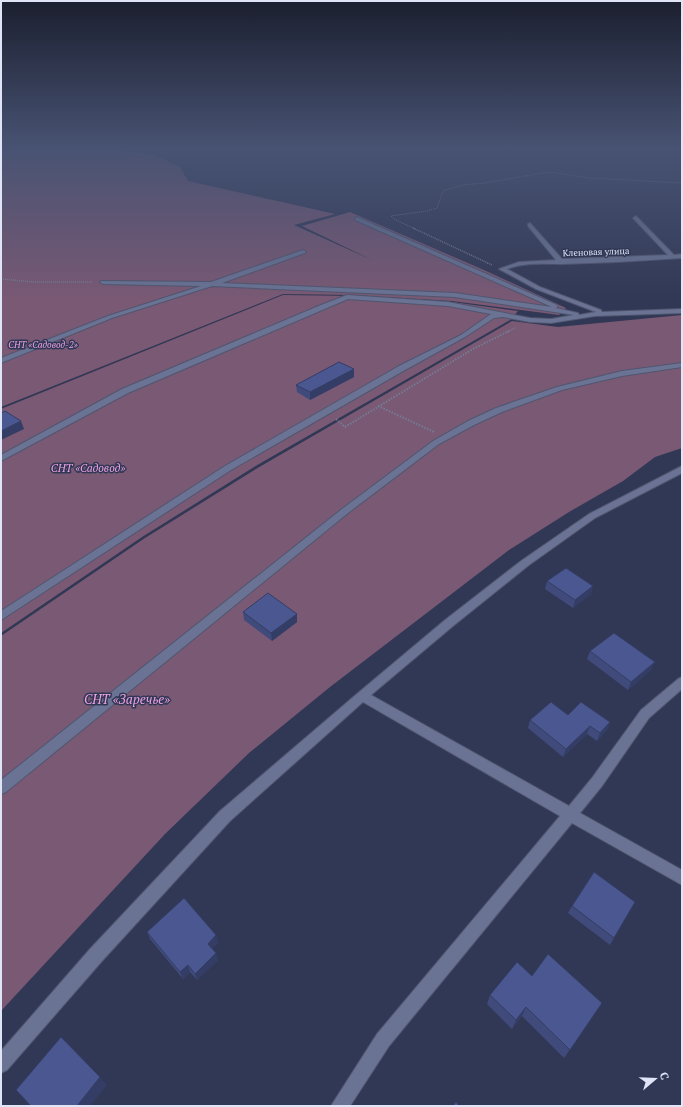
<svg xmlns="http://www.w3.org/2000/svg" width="683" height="1107" font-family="'PT Serif',serif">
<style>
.green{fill:#7a5974}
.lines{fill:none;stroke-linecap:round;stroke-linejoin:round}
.minor-casing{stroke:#50566f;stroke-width:2}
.path-far2{stroke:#757b94;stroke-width:1;stroke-dasharray:1 1;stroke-linecap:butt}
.path-far1{stroke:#757b94;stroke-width:1.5;stroke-dasharray:1 1;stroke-linecap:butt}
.path{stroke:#757b94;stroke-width:2;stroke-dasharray:1.5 1.5;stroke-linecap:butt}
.minor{fill:#6a7394;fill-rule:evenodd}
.wall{fill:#404b7c}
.shaded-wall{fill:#343d65}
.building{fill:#4a5790;stroke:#343d65}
.labels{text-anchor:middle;stroke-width:3;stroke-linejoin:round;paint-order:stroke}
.far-street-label{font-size:9px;fill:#dfe4f7;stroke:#313855}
.far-park-label{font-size:9px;font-style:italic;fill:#efa1e3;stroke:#313855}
.park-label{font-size:11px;font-style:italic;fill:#efa1e3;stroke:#313855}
.near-park-label{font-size:13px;font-style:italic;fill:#efa1e3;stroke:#313855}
</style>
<rect width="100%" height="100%" fill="#313855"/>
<!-- green -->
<g class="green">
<polygon points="1,147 87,147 154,155 180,167 188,181 335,214 294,225 372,260 302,226 350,212 484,270 566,308 559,315 452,301 352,295 283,294 1,407"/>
<polygon points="283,295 353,296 452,302 518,311 510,320 259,464 142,537 1,633 1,409"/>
<polygon points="682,315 682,448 655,457 623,481 569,512 509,550 330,687 249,753 165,834 1,1011 1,636 145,538 261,466 512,321 558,327"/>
</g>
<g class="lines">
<!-- minor casing -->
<g class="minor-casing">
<g id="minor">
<path d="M 636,216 L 674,255 L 682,254 L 682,258 C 642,261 601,263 562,264 C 543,264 525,262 507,269 L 540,287 L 601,310 L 602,312 L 682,309 L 682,313 L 595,316 L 551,323 L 530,322 L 503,317 L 494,318 L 465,337 L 405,370 L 231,470 L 1,620 L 1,611 L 225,466 L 399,366 L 461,335 L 491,314 L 448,306 L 348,299 L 128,393 L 1,461 L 1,455 L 122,389 L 321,305 L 347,295 L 448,302 L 530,318 L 551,319 L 574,315 L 455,297 L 212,286 L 112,318 L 1,363 L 1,358 L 108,316 L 201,286 L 103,284 L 100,282 L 101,281 L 211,282 L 303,250 L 306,252 L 305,253 L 222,283 L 455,293 L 552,307 L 355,220 L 355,218 L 357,217 L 557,305 L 558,306 L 556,308 L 578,313 L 579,315 L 596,312 L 536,289 L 499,269 L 519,262 L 556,260 L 528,226 L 528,224 L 530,223 L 562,259 L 668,255 L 634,219 L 633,218 Z"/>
<polygon points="682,363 682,367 622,376 562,390 502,412 474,425 439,444 348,513 6,792 1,794 1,780 342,509 433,441 468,421 496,408 557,387 622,371"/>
<polygon points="682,466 682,473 595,518 529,565 453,626 371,695 569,806 592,778 641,710 678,679 682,677 682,689 649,718 602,786 580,813 682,870 682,885 572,823 389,1046 350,1106 331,1106 377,1034 560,816 363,702 230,821 102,961 7,1070 1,1073 1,1051 90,949 220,811 358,693 445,620 521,561 589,514"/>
</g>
</g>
<!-- path-far2 -->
<polyline class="path-far2" points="415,229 394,219 391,216 427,211 437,208 443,191 462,185 484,183 549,172 589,178 682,183"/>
<!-- path-far1 -->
<g class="path-far1">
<polyline points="413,228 492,265"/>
<polyline points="1,279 34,282 93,282"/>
<polyline points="507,332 515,328"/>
</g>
<!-- path -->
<g class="path">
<polyline points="378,406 434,432"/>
<polyline points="336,419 345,427 473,349 509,331"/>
</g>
<!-- minor -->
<use href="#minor" class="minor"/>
</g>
<!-- wall -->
<g class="wall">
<polygon points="354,369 354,377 310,400 297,392 296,385"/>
<polygon points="547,581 591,594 573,608 545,589"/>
<polygon points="243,612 297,614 297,622 272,641 244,620"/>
<polygon points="590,651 651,670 628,690 587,659"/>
<polygon points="568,715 610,722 607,730 597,741 587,734 563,757 528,728 530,720"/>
<polygon points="572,906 614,938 610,945 568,913"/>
<polygon points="147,932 216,935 218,942 212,948 218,960 197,980 190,972 183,979 150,939"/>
<polygon points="532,976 602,1003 564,1058 522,1016 512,1029 487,1004 490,995"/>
</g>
<!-- shaded-wall -->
<g class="shaded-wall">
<polygon points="354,369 354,377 310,400 310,392"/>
<polygon points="21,421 24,429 1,440 1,431"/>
<polygon points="593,586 591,594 573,608 575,600"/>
<polygon points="297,614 297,622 272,641 271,633"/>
<polygon points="655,662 651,670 628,690 631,682"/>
<polygon points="610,722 607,730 597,741 600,733"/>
<polygon points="590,726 587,734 563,757 566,749"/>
<polygon points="216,935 218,942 210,950 208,944"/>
<polygon points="216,953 218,960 197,980 195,974"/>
<polygon points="188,965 190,972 183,979 180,972"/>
<polygon points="526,1007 522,1016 512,1029 516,1020"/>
<polygon points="100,1077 107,1085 90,1106 77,1106"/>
</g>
<!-- building -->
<g class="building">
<polygon points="339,362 354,369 310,392 296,385"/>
<polygon points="5,411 21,421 1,431 1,413"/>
<polygon points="566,568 593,586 575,600 547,581"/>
<polygon points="268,593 297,614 271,633 243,612"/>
<polygon points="614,633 655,662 631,682 590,651"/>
<polygon points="551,702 568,715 581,702 610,722 600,733 590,726 566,749 530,720"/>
<polygon points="594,872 635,902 614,938 572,906"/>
<polygon points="184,898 216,935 208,944 216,953 195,974 188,965 180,972 147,932"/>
<polygon points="548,954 602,1003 570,1050 526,1007 516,1020 490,995 517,962 532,976"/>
<polygon points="61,1037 100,1077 77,1106 31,1106 16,1090"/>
<polygon points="456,1102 459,1106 453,1106"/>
</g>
<!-- sky -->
<linearGradient id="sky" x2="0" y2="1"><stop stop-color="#1b1f2f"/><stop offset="0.49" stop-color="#485373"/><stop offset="1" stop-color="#485373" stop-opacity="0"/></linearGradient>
<rect width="683" height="302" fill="url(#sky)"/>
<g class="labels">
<!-- far-street labels -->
<g class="far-street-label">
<text transform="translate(596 252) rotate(-2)" y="3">Кленовая улица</text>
</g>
<!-- far-park labels -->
<g class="far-park-label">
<text x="43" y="348">СНТ «Садовод-2»</text>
</g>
<!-- park labels -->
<g class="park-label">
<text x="88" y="472">СНТ «Садовод»</text>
</g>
<!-- near-park labels -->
<g class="near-park-label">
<text x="127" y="704">СНТ «Заречье»</text>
</g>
</g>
<!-- border -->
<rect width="683" height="1107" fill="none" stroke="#dfe4f7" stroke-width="4"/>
<!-- north arrow -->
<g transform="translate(655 1079) rotate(71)" stroke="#313855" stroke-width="3" paint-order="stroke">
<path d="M0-3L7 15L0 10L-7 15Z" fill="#dfe4f7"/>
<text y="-6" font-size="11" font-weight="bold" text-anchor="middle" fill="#dfe4f7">С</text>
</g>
</svg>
